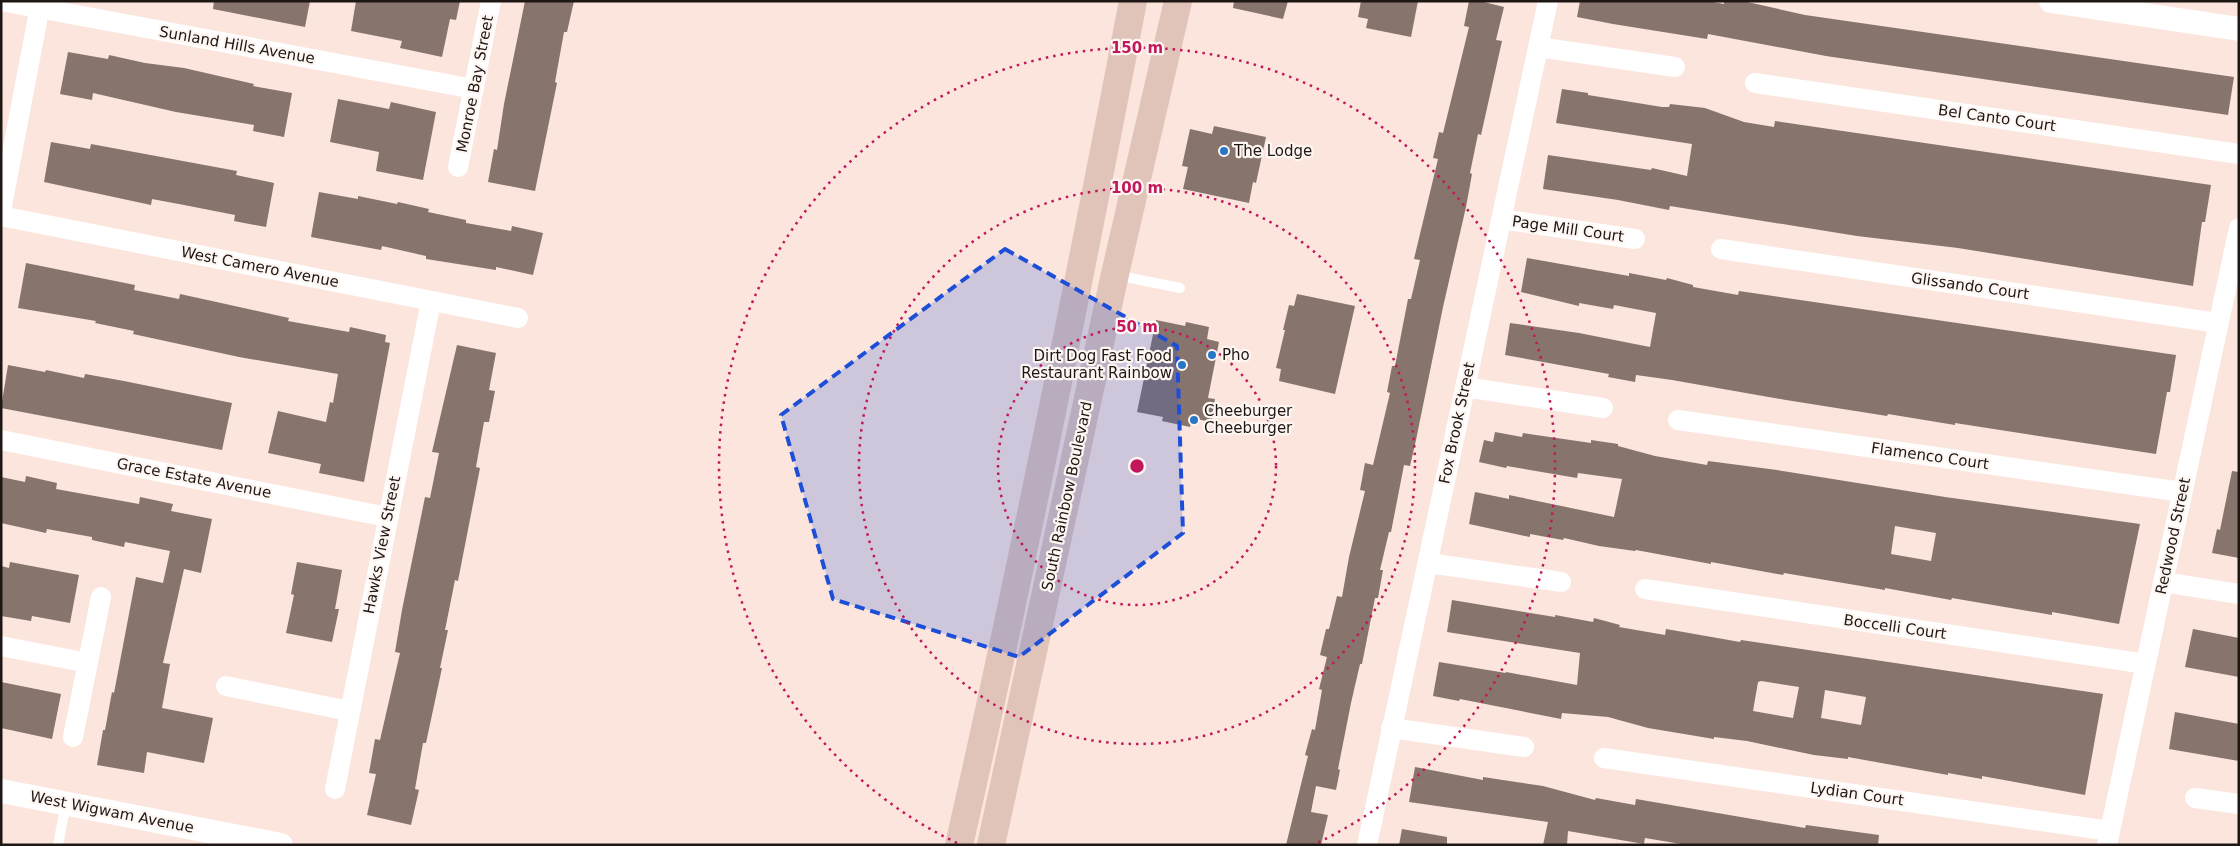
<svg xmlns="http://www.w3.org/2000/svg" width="2240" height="846" font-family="'DejaVu Sans',sans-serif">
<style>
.building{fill:#87746d;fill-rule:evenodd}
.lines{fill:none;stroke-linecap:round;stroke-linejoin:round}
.service{stroke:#fff;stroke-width:10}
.minor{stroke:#fff;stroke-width:20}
.tertiary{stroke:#fff;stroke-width:24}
.primary{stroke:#e1c4b9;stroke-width:28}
.marked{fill:#1d4ed8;fill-opacity:0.2;stroke:#1d4ed8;stroke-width:4;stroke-dasharray:10 6;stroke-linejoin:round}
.ring{fill:none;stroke:#c2185b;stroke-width:2.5;stroke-dasharray:2.5 5}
.poi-dot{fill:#2877c6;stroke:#fef6f2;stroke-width:2}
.labels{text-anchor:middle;stroke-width:4.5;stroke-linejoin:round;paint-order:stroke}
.street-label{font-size:15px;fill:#1e1714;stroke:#fef6f2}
.poi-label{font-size:15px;fill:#1e1714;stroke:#fef6f2;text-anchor:start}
.centre{fill:#c2185b;stroke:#fef6f2;stroke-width:2.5}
.ring-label{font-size:15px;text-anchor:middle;font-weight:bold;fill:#c2185b;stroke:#fef6f2;stroke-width:4.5;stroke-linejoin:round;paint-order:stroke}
</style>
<rect width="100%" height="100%" fill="#fbe5dd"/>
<!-- building -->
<g class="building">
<polygon points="214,1 310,1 305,27 213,9"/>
<polygon points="356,1 460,1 456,20 450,19 442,57 400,48 402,41 351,31"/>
<polygon points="525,1 574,1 567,32 564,32 555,82 557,83 535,191 488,182 494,149 497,150 504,104"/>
<polygon points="1234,1 1288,1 1283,19 1233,8"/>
<polygon points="1361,1 1418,1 1411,37 1366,28 1368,19 1358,17"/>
<polygon points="1469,1 1480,1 1504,7 1496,40 1502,41 1481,135 1478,134 1470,173 1472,174 1466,207 1443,307 1416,440 1410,466 1404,465 1391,532 1389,532 1380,570 1383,570 1378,598 1375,598 1362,664 1360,664 1351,703 1338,769 1340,770 1336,790 1316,786 1311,812 1328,815 1321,845 1286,845 1308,756 1305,755 1312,729 1315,730 1322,690 1319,689 1327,657 1320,655 1326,629 1329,629 1337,596 1342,597 1349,557 1365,491 1360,490 1365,463 1373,465 1390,393 1387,392 1392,366 1395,366 1408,299 1411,299 1420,260 1414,259 1438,159 1433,158 1439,132 1443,133 1469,27 1464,26"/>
<polygon points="1580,1 1708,1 1724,4 1724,1 1743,1 1805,15 2234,77 2228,115 1826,56 1708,34 1707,39 1613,24 1577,17"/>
<polygon points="68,52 108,59 109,55 145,63 184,68 254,84 253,86 292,93 284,137 253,131 254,125 176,112 93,93 92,100 60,94"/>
<polygon points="1562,89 1588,93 1588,95 1662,107 1669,107 1670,104 1705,108 1744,122 1774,127 1775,121 2211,185 2205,222 2202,222 2193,286 1958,248 1857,236 1670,206 1669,210 1618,200 1543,189 1548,155 1651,170 1652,168 1687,176 1692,144 1556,123"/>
<polygon points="338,99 389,109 391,102 436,112 423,180 376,171 379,152 330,142"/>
<polygon points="1214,126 1266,137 1256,183 1253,182 1249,203 1183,189 1188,167 1182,166 1190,129 1212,134"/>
<polygon points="51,142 90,149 91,144 237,171 236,175 274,183 266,227 234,221 235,215 184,205 152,199 151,205 44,182"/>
<polygon points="319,192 358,199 358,196 397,204 398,202 429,209 428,212 466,220 466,223 511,231 512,226 543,233 533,275 496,267 496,270 426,259 426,256 382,246 381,250 311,237"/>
<polygon points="1527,258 1629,276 1629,273 1666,280 1667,278 1693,285 1693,287 1738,295 1739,291 2176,355 2170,392 2167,392 2156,454 1955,423 1955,425 1888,414 1887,416 1786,400 1672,380 1636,375 1635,382 1608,377 1609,374 1505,355 1510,323 1579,333 1650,347 1656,313 1614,305 1613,309 1579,303 1579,306 1521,292"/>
<polygon points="26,263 135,285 134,290 179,299 180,294 212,301 289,318 288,321 349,332 350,327 386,335 385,342 390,343 364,482 319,473 321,464 268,453 278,411 326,422 330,402 333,403 338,374 239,357 133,334 134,331 95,323 96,321 18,308"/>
<polygon points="1297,294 1355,306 1335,394 1279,381 1281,369 1276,368 1285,330 1283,330 1289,305 1294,306"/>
<polygon points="1156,320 1185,326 1186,322 1209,327 1207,339 1219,342 1208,398 1215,399 1211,422 1192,418 1190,427 1162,421 1163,417 1137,412"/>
<polygon points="457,345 496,353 489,390 495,391 489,422 484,422 476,467 480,468 458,581 455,580 445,630 448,630 440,668 442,668 426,743 423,743 415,789 419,790 411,825 367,815 376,774 369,773 375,739 380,740 400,653 395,652 402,610 425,497 430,498 439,453 432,452"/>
<polygon points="8,365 45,372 46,370 84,378 85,374 124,381 232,403 222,450 1,408"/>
<path d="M 1495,432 L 1522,437 L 1523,433 L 1591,443 L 1591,440 L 1618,444 L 1618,446 L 1655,456 L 1707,465 L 1708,461 L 1777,470 L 1945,497 L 2140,524 L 2119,624 L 2052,612 L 2052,615 L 1952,598 L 1951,600 L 1885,588 L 1885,590 L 1784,573 L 1783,575 L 1711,562 L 1711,564 L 1636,550 L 1635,551 L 1599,546 L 1564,538 L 1563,540 L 1530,534 L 1530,537 L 1469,524 L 1475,492 L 1509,499 L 1509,495 L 1614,517 L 1622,479 L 1578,473 L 1577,478 L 1507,466 L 1506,468 L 1479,462 L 1484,440 L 1493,442 ZM 1895,526 L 1936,533 L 1931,561 L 1891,554 Z"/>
<polygon points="2232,471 2239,472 2239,558 2212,553 2217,529 2220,530"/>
<polygon points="26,476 57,483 56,489 139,504 140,497 173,504 171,511 212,519 201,573 184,569 163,663 170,664 162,708 213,718 204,763 147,752 144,773 97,765 103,730 105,730 112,692 114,693 136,577 163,583 170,551 125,542 124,547 92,540 92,537 47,529 46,533 1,523 1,477 25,482"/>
<polygon points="10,562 79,575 70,623 32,616 31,621 1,616 1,566 9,568"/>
<polygon points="297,562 342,570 335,609 339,609 332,642 286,633 294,595 291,594"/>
<path d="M 1452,600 L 1555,617 L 1555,615 L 1593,622 L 1594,618 L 1620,625 L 1619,627 L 1665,635 L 1666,629 L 1740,642 L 1741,640 L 2103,694 L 2085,795 L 1982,776 L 1982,779 L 1948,773 L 1948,775 L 1848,757 L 1848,759 L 1814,755 L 1747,741 L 1714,737 L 1714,739 L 1648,728 L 1608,717 L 1562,713 L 1561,719 L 1460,699 L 1459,701 L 1433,696 L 1439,662 L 1506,673 L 1506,672 L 1577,685 L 1580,653 L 1447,632 ZM 1761,681 L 1799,687 L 1793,718 L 1753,711 L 1758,682 ZM 1825,690 L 1866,697 L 1861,725 L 1821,718 Z"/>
<polygon points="2193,629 2239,638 2239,677 2185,667"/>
<polygon points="1,682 61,694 52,739 1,728"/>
<polygon points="2175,712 2239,724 2239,761 2169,749"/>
<polygon points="1415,767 1483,780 1483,777 1543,786 1595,800 1596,798 1635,805 1636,799 1805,828 1806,825 1879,835 1878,845 1687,845 1645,838 1644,844 1568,831 1567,845 1543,845 1548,822 1409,802"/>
<polygon points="1402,829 1447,837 1447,845 1399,845"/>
</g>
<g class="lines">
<!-- service -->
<g class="service">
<polyline points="1116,275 1180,288"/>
<polyline points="58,845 66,803"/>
</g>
<!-- minor -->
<g class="minor">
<polyline points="1,1 474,89"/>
<polyline points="1538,47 1675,67"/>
<polyline points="1755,83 2239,154"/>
<polyline points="458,167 491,1"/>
<polyline points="1,211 41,1"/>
<polyline points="1,216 518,318"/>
<polyline points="1501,219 1635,239"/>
<polyline points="1721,249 2218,323"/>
<polyline points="1465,387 1603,408"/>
<polyline points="1678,420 2182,492"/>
<polyline points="1,440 387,517"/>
<polyline points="1428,563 1561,582"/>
<polyline points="2163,582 2239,594"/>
<polyline points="1645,589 2146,664"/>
<polyline points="1,646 88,663"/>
<polyline points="226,686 349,711"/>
<polyline points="1391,728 1524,747"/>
<polyline points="73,737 101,597"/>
<polyline points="1604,758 2110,831"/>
<polyline points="335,789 431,301"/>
<polyline points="2195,798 2239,804"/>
<polyline points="1367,845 1548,1"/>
<polyline points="2107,845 2239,228"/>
</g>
<!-- tertiary -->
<g class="tertiary">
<polyline points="2051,1 2239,29"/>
<polyline points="1,791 281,845"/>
</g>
<!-- primary -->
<g class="primary">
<path d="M 959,845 C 1023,565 1079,283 1133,1"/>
<polyline points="991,845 1115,274 1178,1"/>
</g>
</g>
<!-- marked area -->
<path class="marked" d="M 1005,249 L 1177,346 L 1183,533 L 1019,657 L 833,599 L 781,415 Z"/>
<!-- distance rings -->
<g class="ring">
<circle cx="1137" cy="466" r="139"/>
<circle cx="1137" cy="466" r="278"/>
<path d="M957 843A418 418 0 1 1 1317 843"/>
</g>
<!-- markers -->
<g class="poi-dot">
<circle cx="1224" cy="151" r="5"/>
<circle cx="1212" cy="355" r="5"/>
<circle cx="1182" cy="365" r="5"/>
<circle cx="1194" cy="420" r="5"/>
</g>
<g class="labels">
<!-- street labels -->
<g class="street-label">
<text transform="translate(237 45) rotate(10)" y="5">Sunland Hills Avenue</text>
<text transform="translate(475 84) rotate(-79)" y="5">Monroe Bay Street</text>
<text transform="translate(1997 118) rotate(8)" y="5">Bel Canto Court</text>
<text transform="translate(1568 229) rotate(8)" y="5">Page Mill Court</text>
<text transform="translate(260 267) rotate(11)" y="5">West Camero Avenue</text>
<text transform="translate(1970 286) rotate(8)" y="5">Glissando Court</text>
<text transform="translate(1457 423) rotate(-78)" y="5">Fox Brook Street</text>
<text transform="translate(1930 456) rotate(8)" y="5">Flamenco Court</text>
<text transform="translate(194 478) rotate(11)" y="5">Grace Estate Avenue</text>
<text transform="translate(1067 496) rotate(-78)" y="5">South Rainbow Boulevard</text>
<text transform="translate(2173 536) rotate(-78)" y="5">Redwood Street</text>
<text transform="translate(382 545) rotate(-79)" y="5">Hawks View Street</text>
<text transform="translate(1895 627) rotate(8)" y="5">Boccelli Court</text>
<text transform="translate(1857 794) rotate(8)" y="5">Lydian Court</text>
<text transform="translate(112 812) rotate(11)" y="5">West Wigwam Avenue</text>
</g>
<!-- poi labels -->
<g class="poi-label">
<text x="1234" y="156">The Lodge</text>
<text x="1222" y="360">Pho</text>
<text x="1172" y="361" text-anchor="end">Dirt Dog Fast Food<tspan x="1172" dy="17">Restaurant Rainbow</tspan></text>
<text x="1204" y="416">Cheeburger<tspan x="1204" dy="17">Cheeburger</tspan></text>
</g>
</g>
<circle cx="1137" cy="466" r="8" class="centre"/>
<g class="ring-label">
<text x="1137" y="53">150 m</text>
<text x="1137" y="193">100 m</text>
<text x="1137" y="332">50 m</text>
</g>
<!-- border -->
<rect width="2240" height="846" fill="none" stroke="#1e1714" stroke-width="5"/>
</svg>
